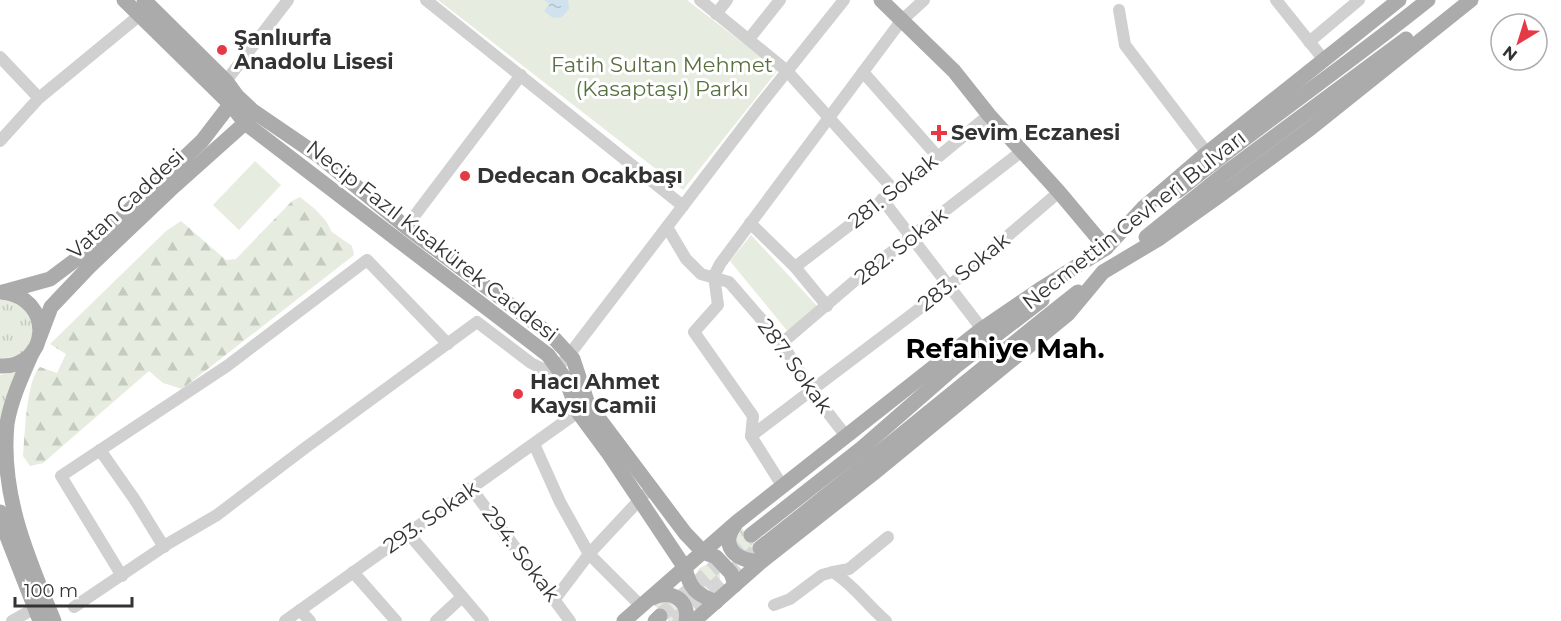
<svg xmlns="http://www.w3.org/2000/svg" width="1561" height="621" font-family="Montserrat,sans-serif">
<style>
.grass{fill:url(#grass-tufts)}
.forest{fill:url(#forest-firs)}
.park{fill:#e6ecdf}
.water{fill:url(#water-ripples)}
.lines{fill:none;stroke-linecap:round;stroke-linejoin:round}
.major-tunnel{stroke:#d6d6d6;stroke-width:15;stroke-dasharray:15 8;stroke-linecap:butt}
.minor{stroke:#d0d0d0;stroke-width:12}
.major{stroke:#ababab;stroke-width:15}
.poi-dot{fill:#e63946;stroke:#fff;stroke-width:2}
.labels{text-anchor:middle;stroke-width:6;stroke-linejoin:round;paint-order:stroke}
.poi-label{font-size:21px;font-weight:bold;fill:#333;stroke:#fff;text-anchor:start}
.park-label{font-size:21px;fill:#56703f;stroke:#fff}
.street-label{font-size:21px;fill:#333;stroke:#fff}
.district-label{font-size:27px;font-weight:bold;fill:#000;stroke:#fff}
</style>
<defs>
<pattern id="grass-tufts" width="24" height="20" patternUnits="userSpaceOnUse" patternTransform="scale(1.5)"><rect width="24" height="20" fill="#e6ecdf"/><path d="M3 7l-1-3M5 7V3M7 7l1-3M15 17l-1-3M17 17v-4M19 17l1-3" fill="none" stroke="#c6cbc0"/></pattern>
<pattern id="forest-firs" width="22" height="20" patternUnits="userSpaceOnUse" patternTransform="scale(1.5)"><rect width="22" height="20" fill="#e6ecdf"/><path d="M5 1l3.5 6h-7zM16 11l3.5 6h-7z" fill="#c6cbc0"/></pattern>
<pattern id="water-ripples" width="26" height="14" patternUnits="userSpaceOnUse" patternTransform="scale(1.5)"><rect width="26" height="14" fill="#cfe2ee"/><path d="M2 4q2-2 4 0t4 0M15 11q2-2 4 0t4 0" fill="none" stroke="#b2c2cd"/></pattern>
</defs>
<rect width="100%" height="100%" fill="#fff"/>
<!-- grass -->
<g class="grass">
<polygon points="0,298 21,303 33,320 32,341 26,350 18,356 0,359"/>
<polygon points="18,371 0,455 0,375"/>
<polygon points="741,527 762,554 753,557 736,547 737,532"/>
<circle cx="708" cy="577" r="12"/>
<polygon points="661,599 678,604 681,621 669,621 653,603"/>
</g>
<!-- forest -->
<path class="forest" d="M 300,197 L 315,209 L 326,221 L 332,232 L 352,246 L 354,255 L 182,389 L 163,383 L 149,371 L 43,463 L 30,466 L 23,456 C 25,436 26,380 40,367 L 57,373 L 66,354 L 50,344 L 166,231 L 181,221 L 226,260 L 236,259 L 292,201 Z"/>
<!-- park -->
<g class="park">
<polygon points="438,0 687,0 778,70 683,190"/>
<polygon points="255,161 281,185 239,230 213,205"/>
<polygon points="751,235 819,308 789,333 730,261"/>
</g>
<!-- water -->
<polygon class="water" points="544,0 568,0 569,9 562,17 553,18 544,11 549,4"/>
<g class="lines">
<!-- major-tunnel -->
<g class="major-tunnel">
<polyline points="660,616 751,535"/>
<polyline points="675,621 755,552"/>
</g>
<!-- minor -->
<g class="minor">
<polyline points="426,0 683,206"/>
<polyline points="700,0 787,71 894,190"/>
<polyline points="1276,0 1324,60"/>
<polyline points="1119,10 1125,45 1207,153"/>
<polyline points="716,14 727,0"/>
<polyline points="749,39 780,0"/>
<polyline points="1309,42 1359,0"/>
<polyline points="0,57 39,98"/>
<polyline points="863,72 938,157"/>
<polyline points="226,81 288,0"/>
<polyline points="0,141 39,98 140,15"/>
<polyline points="882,199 982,329"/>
<polyline points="750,223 795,267 827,306"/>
<polyline points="406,227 521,75"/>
<polyline points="667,227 686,259 701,274 729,282 782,343 811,391 846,436"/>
<polyline points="795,267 932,162 989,115"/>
<polyline points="782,343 858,278 1022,151"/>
<polyline points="557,368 569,355 760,105 844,0"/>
<polyline points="751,436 948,287 1059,192"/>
<polyline points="534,444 560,502 589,554 641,606"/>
<polyline points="100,450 135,500 164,547"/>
<polyline points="783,487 751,436 753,416 694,332 718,305 714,276 720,264 901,21 924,0"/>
<polyline points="471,488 570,621"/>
<polyline points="408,533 483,621"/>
<polyline points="353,572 396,621"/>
<polyline points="833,572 849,569 888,537"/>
<polyline points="122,576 61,476 227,366 367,260 448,344"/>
<polyline points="555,599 589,554 644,495"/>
<path d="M 774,605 L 790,599 L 822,575 L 833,572 C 855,586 867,605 886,621"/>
<polyline points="74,607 169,543 217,515 305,448 477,322 531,363 565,380"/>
<polyline points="300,610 310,621"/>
<polyline points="12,621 35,608"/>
<polyline points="285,621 578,412"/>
<polyline points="436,621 462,597"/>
</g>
<!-- major -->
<g class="major">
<path d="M 124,0 L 231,105 L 245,123 L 548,355 L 566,380 L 578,412 L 609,454 L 685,568 C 690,589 696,594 716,602"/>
<polyline points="144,0 226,81 237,96 253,111 319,156 406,227 552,336 573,359 588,404 685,533 703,552 716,557 731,573 735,585"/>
<polyline points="881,0 954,71 989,115 1059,192 1106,248"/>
<path d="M 1178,191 C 1259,125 1346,66 1428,0"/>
<polyline points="1146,237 1224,174 1406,39"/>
<polyline points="3,292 50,279 82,255 202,141 235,98"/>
<polyline points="40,336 51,307 89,267 170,190 245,123 251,115"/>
<path d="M 33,351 C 23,374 11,399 7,424 C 0,495 28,558 54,621"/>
<path d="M 0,366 C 50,368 55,299 3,292"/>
<polyline points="0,512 4,529 40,621"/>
<path d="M 735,525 C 718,548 739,563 762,561"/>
<polyline points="751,535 862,448 956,366 1042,300"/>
<path d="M 760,548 C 868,464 971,376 1078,292"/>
<path d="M 652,598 C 670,589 690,599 686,621"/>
<polyline points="624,621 737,522 982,329 1042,288 1106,248 1143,208 1207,153 1399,0"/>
<polyline points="655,621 660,616"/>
<polyline points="694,621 762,561 875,472 1068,314 1103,272 1160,238 1219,196 1311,128 1471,0"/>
</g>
</g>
<!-- markers -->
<g class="poi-dot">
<circle cx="222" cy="50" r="6"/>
<path d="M936 124h6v6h6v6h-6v6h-6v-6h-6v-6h6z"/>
<circle cx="465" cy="176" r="6"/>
<circle cx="518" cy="394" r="6"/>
</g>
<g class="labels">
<!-- poi labels -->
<g class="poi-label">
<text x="234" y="45">Şanlıurfa<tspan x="234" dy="24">Anadolu Lisesi</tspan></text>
<text x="951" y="140">Sevim Eczanesi</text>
<text x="477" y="183">Dedecan Ocakbaşı</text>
<text x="530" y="389">Hacı Ahmet<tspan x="530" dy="24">Kaysı Camii</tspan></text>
</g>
<!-- park labels -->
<g class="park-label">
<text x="662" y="72">Fatih Sultan Mehmet<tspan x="662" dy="24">(Kasaptaşı) Parkı</tspan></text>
</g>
<!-- street labels -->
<g class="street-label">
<text transform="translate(893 191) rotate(-38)" y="7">281. Sokak</text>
<text transform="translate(126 204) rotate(-43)" y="7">Vatan Caddesi</text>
<text transform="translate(1134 220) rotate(-38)" y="7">Necmettin Cevheri Bulvarı</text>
<text transform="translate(432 241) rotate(38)" y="7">Necip Fazıl Kısakürek Caddesi</text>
<text transform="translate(901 246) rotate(-38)" y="7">282. Sokak</text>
<text transform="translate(964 272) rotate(-39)" y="7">283. Sokak</text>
<text transform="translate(795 366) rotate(54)" y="7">287. Sokak</text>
<text transform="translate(431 517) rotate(-35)" y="7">293. Sokak</text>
<text transform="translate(521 554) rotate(53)" y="7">294. Sokak</text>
</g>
<!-- district labels -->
<g class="district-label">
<text x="1005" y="358">Refahiye Mah.</text>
</g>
</g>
<!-- north arrow -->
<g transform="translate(1519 42) rotate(218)"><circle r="28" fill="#ffffff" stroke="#adadad" stroke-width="1.5"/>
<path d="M0-4.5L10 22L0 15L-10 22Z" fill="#e63946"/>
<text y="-9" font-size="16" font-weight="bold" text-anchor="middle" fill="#333333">N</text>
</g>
<!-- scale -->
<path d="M15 597v9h117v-9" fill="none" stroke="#333333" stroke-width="3"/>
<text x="24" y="597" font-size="18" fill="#333333" stroke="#ffffff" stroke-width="4.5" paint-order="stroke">100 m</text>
</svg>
